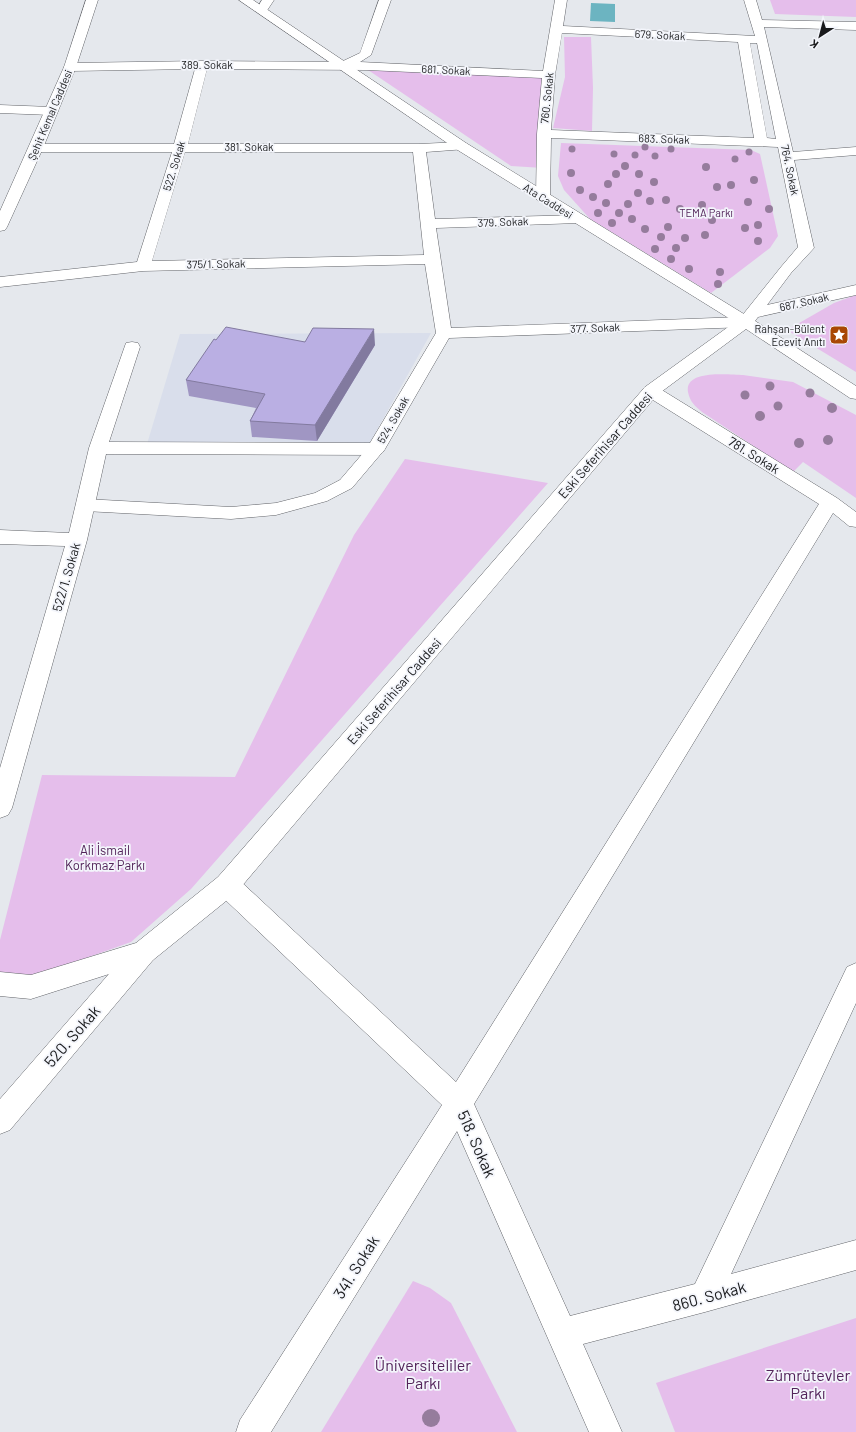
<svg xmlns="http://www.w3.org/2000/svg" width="856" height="1432" font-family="Barlow,sans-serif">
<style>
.built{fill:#d9deeb}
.green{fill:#e5beeb}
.water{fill:#6cb4c1}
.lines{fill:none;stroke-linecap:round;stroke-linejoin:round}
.service-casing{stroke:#626469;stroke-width:1}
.minor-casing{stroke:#626469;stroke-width:1}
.secondary-casing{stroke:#626469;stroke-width:1}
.service{fill:#fff;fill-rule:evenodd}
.minor{fill:#fff;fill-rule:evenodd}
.secondary{fill:#fff;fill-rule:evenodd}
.tree{fill:#957c9c}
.wall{fill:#a096c3}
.shaded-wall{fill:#827a9f}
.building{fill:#baafe3;stroke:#827a9f}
.labels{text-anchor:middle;stroke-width:3.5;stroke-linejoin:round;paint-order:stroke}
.far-street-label{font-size:11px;fill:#191a1c;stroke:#f3f5fb}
.far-park-label{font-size:11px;fill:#53245a;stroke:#f3f5fb}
.far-poi-label{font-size:11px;fill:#191a1c;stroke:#f3f5fb;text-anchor:end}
.street-label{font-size:13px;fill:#191a1c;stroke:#f3f5fb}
.park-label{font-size:13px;fill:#53245a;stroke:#f3f5fb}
.near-street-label{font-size:16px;fill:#191a1c;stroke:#f3f5fb}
.near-park-label{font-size:16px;fill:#53245a;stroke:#f3f5fb}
</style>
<rect width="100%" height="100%" fill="#e5e8ed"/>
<!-- built -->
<polygon class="built" points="431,333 368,446 147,444 180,334"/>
<!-- green -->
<g class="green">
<polygon points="770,0 856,0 856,17 775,14"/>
<polygon points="564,37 591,37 593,88 592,131 553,128 565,77"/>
<polygon points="368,70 549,78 543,168 511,166"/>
<polygon points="561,143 751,150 760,154 778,236 770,248 711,293 590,219 564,190 558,176"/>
<polygon points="856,295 856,372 787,330 834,303"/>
<path d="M 743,375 L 793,382 L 856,415 L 856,498 L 803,462 L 793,472 L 702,412 C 695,406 690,402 688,392 C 684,369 730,375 743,375 Z"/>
<polygon points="405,459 548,483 191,889 131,942 33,977 0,974 0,940 42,775 235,777 354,535"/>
<polygon points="413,1281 430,1288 451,1303 517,1432 321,1432"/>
<polygon points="856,1318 856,1432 675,1432 656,1383"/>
</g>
<!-- water -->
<polygon class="water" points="591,3 615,4 615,22 590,21"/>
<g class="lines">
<!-- service casing -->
<g class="service-casing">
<polygon id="service" points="376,444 382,445 385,449 352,488 327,501 276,515 231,519 85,511 79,509 76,505 79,501 85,499 231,507 276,503 315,493 340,480 370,445"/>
</g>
<!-- minor casing -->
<g class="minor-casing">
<g id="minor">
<polygon points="262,0 274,0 266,12 258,12 256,10"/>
<path d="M 379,0 L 391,0 L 371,55 L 360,62 L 543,71 L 555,0 L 567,0 L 563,26 L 755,36 L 744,0 L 756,0 L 762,20 L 856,22 L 856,30 L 764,27 L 793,152 L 856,147 L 856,155 L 794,160 L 814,248 L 791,273 L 767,305 L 856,285 L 856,295 L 758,317 L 752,325 L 746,327 L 449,338 L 385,449 L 382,453 L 376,455 L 106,454 L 87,540 L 12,808 L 8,815 L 0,818 L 0,768 L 65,546 L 0,544 L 0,530 L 69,533 L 89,448 L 126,343 L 132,342 L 138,343 L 140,347 L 109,442 L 370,443 L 436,333 L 425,264 L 143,271 L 0,287 L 0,277 L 137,262 L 172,152 L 36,152 L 31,151 L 29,148 L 31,145 L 36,144 L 174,144 L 195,69 L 70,71 L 66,70 L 64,67 L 66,64 L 70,63 L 202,61 L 341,62 L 360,53 ZM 562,33 L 738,42 L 754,138 L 551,130 L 555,75 ZM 750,43 L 757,43 L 776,139 L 767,138 ZM 207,69 L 367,70 L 542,78 L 537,134 L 536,198 L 538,201 L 543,202 L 548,201 L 550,198 L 551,138 L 778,147 L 798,247 L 781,267 L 741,317 L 451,328 L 436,228 L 578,223 L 583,222 L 585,219 L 583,216 L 578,215 L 435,219 L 426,152 L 466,149 L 468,146 L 466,143 L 461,142 L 419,144 L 188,144 ZM 185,152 L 413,152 L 424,255 L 152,261 Z"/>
<polygon points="0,105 51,107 56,108 58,111 56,114 51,115 0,113"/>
<polygon points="651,386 657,387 837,498 856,512 856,527 849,526 833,513 474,1104 570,1316 695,1284 847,967 856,963 856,1003 731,1274 856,1240 856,1270 705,1312 583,1344 622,1432 589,1432 457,1131 271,1432 236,1432 240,1420 442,1105 218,893 215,885 218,877 227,874 236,877 456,1082 819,504 645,395 642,391 645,387"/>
<polygon points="144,941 153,944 157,952 153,960 10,1130 0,1134 0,1099 135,944"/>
</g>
</g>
<!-- secondary casing -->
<g class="secondary-casing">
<g id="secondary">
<polygon points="86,0 98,0 76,67 43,148 7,227 5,230 0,231 0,211 64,67"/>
<polygon points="239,0 253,0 466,143 752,319 856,386 856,399 850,398 746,329 657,395 236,893 153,960 31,999 0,996 0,972 31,975 136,943 218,877 645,387 735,322 456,149"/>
</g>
</g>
<!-- service -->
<use href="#service" class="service"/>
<!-- minor -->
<use href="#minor" class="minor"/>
<!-- secondary -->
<use href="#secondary" class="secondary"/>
</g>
<!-- trees -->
<g class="tree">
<circle cx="645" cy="147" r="3.5"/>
<circle cx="572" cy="149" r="3.5"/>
<circle cx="671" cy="149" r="3.5"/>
<circle cx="749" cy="152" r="3.5"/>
<circle cx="614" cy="154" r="3.5"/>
<circle cx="635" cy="155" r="3.5"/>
<circle cx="655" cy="156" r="3.5"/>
<circle cx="735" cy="159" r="3.5"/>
<circle cx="625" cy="166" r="4"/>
<circle cx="706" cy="167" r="4"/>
<circle cx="571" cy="173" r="4"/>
<circle cx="616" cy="174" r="4"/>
<circle cx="639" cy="174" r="4"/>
<circle cx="754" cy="180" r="4"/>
<circle cx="654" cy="182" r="4"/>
<circle cx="608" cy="184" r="4"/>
<circle cx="731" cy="185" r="4"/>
<circle cx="717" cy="187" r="4"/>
<circle cx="580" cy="190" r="4"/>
<circle cx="638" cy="193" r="4"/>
<circle cx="593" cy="197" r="4"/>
<circle cx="666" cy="200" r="4"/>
<circle cx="650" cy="201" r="4"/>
<circle cx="748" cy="202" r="4"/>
<circle cx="606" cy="203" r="4"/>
<circle cx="628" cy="204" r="4"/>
<circle cx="702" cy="205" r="4"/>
<circle cx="680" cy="209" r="4"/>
<circle cx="769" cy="209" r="4"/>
<circle cx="598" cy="213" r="4"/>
<circle cx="619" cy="213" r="4"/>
<circle cx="632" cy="219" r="4"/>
<circle cx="712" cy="220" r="4"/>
<circle cx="612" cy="223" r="4"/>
<circle cx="758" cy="225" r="4"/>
<circle cx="668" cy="227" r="4"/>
<circle cx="745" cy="228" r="4"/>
<circle cx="645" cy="229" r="4"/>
<circle cx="705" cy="235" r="4"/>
<circle cx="661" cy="237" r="4"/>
<circle cx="685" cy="238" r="4"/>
<circle cx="758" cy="241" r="4"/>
<circle cx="676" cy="248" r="4"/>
<circle cx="655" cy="249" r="4"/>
<circle cx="671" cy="259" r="4"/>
<circle cx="689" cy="269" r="4"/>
<circle cx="720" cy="272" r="4"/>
<circle cx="718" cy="284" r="4"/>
<circle cx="770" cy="386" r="4.5"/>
<circle cx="810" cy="393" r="4.5"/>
<circle cx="745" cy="395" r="4.5"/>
<circle cx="778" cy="406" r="4.5"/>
<circle cx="832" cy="408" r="5"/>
<circle cx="760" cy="416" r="5"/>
<circle cx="828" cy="440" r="5"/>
<circle cx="799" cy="443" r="5"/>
<circle cx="431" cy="1418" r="9"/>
</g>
<!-- wall -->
<polygon class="wall" points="216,340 305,342 375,345 317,441 252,437 250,421 256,408 189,396 186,380"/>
<!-- shaded-wall -->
<polygon class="shaded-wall" points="374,329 375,345 317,441 315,425"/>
<!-- building -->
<polygon class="building" points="226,327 305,342 313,328 374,329 315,425 250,421 265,394 186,380 214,339 216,340"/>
<!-- icons -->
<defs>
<g id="sight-square" transform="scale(1)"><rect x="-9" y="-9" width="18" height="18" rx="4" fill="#a94804" stroke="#f3f5fb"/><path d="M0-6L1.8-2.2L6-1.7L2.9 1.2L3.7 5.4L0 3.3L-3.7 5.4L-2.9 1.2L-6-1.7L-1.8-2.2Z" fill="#fff"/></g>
</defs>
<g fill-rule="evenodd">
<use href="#sight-square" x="839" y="335"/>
</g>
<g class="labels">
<!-- far-street labels -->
<g class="far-street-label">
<text transform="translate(660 35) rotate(3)" y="4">679. Sokak</text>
<text x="207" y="69">389. Sokak</text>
<text transform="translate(446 70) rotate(3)" y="4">681. Sokak</text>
<text transform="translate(547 98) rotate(-84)" y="4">760. Sokak</text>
<text transform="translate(50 115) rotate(-67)" y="4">Şehit Kemal Caddesi</text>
<text transform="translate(664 139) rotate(2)" y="4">683. Sokak</text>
<text x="249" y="151">381. Sokak</text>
<text transform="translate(174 166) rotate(-73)" y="4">522. Sokak</text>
<text transform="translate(790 170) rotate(78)" y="4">764. Sokak</text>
<text transform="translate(548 201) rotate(32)" y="4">Ata Caddesi</text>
<text transform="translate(503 222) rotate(-2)" y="4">379. Sokak</text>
<text transform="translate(216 264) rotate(-1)" y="4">375/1. Sokak</text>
<text transform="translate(804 302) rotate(-13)" y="4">687. Sokak</text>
<text transform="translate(595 328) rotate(-2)" y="4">377. Sokak</text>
<text transform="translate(393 420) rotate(-60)" y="4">524. Sokak</text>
</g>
<!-- far-park labels -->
<g class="far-park-label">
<text x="706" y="217">TEMA Parkı</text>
</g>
<!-- far-poi labels -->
<g class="far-poi-label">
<text x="825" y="333">Rahşan-Bülent<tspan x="825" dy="13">Ecevit Anıtı</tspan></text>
</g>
<!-- street labels -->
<g class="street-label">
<text transform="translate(605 445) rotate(-49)" y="5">Eski Seferihisar Caddesi</text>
<text transform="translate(754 455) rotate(32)" y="5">781. Sokak</text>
<text transform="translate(66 577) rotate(-74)" y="5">522/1. Sokak</text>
<text transform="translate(394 691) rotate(-49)" y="5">Eski Seferihisar Caddesi</text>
</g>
<!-- park labels -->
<g class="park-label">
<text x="105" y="855">Ali İsmail<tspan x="105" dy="15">Korkmaz Parkı</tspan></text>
</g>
<!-- near-street labels -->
<g class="near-street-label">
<text transform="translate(72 1036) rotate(-49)" y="6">520. Sokak</text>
<text transform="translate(477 1144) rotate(66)" y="6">518. Sokak</text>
<text transform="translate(356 1267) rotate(-58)" y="6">341. Sokak</text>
<text transform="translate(709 1296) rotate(-15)" y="6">860. Sokak</text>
</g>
<!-- near-park labels -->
<g class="near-park-label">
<text x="423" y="1371">Üniversiteliler<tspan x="423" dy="18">Parkı</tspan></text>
<text x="808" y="1381">Zümrütevler<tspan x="808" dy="18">Parkı</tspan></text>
</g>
</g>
<!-- north arrow -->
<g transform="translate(820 36) rotate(216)" stroke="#f3f5fb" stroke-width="3" paint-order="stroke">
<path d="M0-3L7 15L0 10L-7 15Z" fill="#191a1c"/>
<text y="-6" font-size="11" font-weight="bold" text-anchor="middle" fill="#191a1c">K</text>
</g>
</svg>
